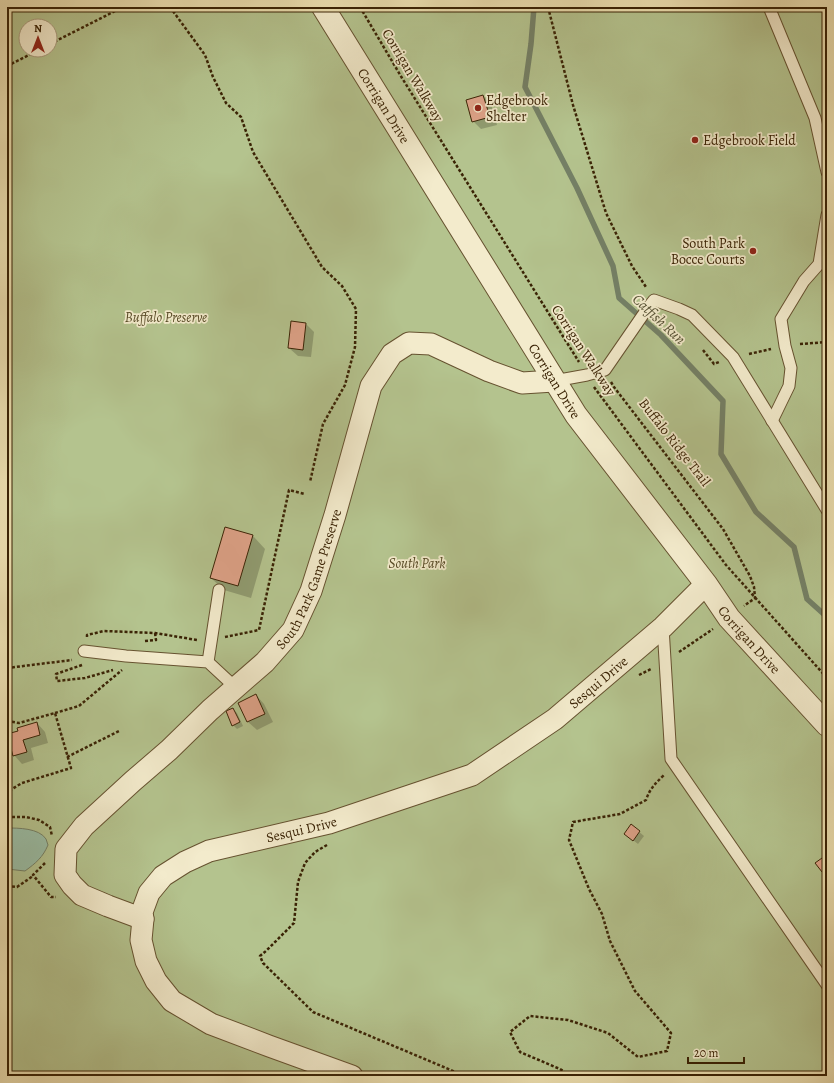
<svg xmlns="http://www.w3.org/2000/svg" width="834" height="1083" font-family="Alegreya,serif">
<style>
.green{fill:#b4c38e;stroke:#77734a;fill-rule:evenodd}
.water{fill:#9abea6;stroke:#748066}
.shadow{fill:#0003}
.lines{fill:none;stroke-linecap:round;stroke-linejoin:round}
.stream{stroke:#748066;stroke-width:5.5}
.building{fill:#dfa389;stroke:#3a2305}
.service-casing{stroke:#665230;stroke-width:13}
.minor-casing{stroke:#665230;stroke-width:23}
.tertiary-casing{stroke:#665230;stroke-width:24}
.path{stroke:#3a2305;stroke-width:2.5;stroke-dasharray:3 2;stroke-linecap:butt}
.service{stroke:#f3ebcc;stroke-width:11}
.minor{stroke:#f3ebcc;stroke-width:21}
.tertiary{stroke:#f3ebcc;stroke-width:22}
.poi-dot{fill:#8f2418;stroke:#f3ebcc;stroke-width:1.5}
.labels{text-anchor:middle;stroke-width:3.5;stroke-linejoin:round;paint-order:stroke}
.street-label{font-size:14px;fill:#3a2305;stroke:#f3ebcc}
.poi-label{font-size:14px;fill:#3a2305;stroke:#f3ebcc;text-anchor:start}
.park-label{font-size:14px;font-style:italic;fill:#584b27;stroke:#f3ebcc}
.water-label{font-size:15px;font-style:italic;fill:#575235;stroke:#f3ebcc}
</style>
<rect width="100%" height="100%" fill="#ece0b1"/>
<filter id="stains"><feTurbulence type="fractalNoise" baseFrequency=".005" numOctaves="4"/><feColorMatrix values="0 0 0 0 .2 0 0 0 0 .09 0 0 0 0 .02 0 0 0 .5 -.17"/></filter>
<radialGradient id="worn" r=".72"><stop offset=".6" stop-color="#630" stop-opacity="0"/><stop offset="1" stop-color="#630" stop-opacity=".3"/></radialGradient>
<!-- green -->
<path class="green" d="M 7,7 L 827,7 L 827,1076 L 7,1076 ZM 26,26 L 50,26 L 50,50 L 26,50 Z"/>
<!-- water -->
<path class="water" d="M 7,828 C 18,828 39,828 46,839 C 47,841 47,843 48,845 C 43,857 36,863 25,871 L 7,869 Z"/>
<!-- shadow -->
<g class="shadow">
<polygon points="483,96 491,104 497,125 481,129 473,121"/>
<polygon points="306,324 314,332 311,357 298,356 289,348"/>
<polygon points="226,528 253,536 265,549 251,598 224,590 211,578"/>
<polygon points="256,695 264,704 273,722 257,730 248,722 239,703"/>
<polygon points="233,709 237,713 243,726 237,729 233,725"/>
<polygon points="37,723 45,732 48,743 31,748 34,760 22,764 14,755 19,732"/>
<polygon points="632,826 644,836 638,844 629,837"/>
</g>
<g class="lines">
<!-- stream -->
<polyline class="stream" points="534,7 531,44 525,87 577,188 613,266 619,298 661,335 723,401 721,454 756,512 794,547 807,599 827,617"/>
</g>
<!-- building -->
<g class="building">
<polygon points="483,95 490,117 472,122 466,100"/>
<polygon points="291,321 306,323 303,350 288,348"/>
<polygon points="225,527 253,535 238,586 210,578"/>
<polygon points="256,694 265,714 247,722 238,703"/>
<polygon points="233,708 240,722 232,726 226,711"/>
<polygon points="37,722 40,735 23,740 27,752 13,756 7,734 18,731 17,728"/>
<polygon points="631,824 640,831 633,841 624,834"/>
<polygon points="822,858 827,865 827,876 826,877 815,863"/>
</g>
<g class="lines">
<!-- service casing -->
<g class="service-casing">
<g id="service">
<polyline points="769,7 815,118 827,172"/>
<polyline points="554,381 587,375 605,370 647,309 654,300 679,309 692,315 733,357 827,510"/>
<polyline points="772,421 789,386 791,368 785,346 781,319 804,281 819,264 827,215"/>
<polyline points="663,627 671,759 827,985"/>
<polyline points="84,651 126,656 208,662 236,688"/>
<polyline points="208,662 219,590"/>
</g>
</g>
<!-- minor casing -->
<g class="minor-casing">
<g id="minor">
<path id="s1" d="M 143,919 L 108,906 L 82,895 L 72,885 L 65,875 L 66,849 L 84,826 L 133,781 L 169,750 L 210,710 L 265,662 L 293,630 L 311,591 L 335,515 L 371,386 L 392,354 L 409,343 L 431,344 L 489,371 L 522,383 L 554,381"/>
<path id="s2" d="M 352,1076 L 269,1046 L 211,1024 L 172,1001 L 156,981 L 146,961 L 141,940 L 143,919 L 142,912 L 149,893 L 163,876 L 185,862 L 209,851 L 329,823 L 472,775 L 555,719 L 663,627 L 706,584"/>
</g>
</g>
<!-- tertiary casing -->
<g class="tertiary-casing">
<g id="tertiary">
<path id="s3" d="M 323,7 L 576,415 L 706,584 L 729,618 L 827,725"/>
</g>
</g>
<!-- path -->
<g class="path">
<polyline points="170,7 205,55 213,77 226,103 241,117 253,152 322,267 342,286 356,309 355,347 345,385 323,424 310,482"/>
<polyline points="360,7 402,78 579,362"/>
<polyline points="548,7 573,105 606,213 632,266 646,287"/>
<polyline points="50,44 123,7"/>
<polyline points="7,66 39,50"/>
<polyline points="800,344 827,342"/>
<polyline points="703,350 714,364 719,362"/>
<polyline points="749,354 771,349"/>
<polyline points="611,382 614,387 723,529 750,576 754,587 755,598 744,606"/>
<polyline points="594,387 726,565 827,678"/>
<polyline points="87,637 87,635 104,631 155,633 197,640"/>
<polyline points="225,637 259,630 289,490 305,494"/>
<polyline points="145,641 156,640 155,633"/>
<polyline points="679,652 713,629"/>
<polyline points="82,665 56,674 57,681 85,678 113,670"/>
<polyline points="7,668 72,660"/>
<polyline points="639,675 651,669"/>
<polyline points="55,713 79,706 122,670"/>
<polyline points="7,721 19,723 55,713 71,768 22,783 7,792"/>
<polyline points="67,757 119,731"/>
<polyline points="7,817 26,817 39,820 50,827 52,836"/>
<polyline points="327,845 315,852 305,863 298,882 294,923 266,951 260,956 263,963 313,1012 465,1076"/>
<polyline points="45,863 33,875 51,897 56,897"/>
<polyline points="7,886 17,887 33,876"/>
<path d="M 571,1076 L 560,1069 L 520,1052 L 510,1032 L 530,1016 L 568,1020 L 608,1033 L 638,1057 L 667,1051 L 671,1033 L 635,991 L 610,941 L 602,914 L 589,889 L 569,840 L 573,822 L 620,814 L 646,800 C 650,788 656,783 664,775"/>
</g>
<!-- service -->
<use href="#service" class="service"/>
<!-- minor -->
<use href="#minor" class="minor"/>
<!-- tertiary -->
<use href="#tertiary" class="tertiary"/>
</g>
<!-- markers -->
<g class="poi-dot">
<circle cx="478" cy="108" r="4"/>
<circle cx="695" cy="140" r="4"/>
<circle cx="753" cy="251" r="4"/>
</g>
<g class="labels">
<!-- street labels -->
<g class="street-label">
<text transform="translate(413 75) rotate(59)" y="5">Corrigan Walkway</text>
<text dy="5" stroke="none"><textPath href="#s3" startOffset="116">Corrigan Drive</textPath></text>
<text transform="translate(584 350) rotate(57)" y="5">Corrigan Walkway</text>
<text dy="5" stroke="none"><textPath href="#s3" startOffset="440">Corrigan Drive</textPath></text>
<text transform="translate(675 442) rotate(52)" y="5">Buffalo Ridge Trail</text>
<text dy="5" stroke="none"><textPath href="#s1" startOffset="487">South Park Game Preserve</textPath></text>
<text dy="5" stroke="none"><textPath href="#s3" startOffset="764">Corrigan Drive</textPath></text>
<text dy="5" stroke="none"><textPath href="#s2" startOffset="819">Sesqui Drive</textPath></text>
<text dy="5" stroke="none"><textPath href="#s2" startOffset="483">Sesqui Drive</textPath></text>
</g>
<!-- poi labels -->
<g class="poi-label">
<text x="486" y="105">Edgebrook<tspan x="486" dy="16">Shelter</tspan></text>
<text x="703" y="145">Edgebrook Field</text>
<text x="745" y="248" text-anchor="end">South Park<tspan x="745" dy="16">Bocce Courts</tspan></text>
</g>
<!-- park labels -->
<g class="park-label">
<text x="166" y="322">Buffalo Preserve</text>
<text x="417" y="568">South Park</text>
</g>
<!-- water labels -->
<g class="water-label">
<text transform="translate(659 319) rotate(43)" y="5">Catfish Run</text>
</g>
</g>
<!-- margin -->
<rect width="834" height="1083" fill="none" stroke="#ece0b1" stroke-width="24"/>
<rect x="8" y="8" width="818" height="1067" fill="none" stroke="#3a2305" stroke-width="2"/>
<rect x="12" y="12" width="810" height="1059" fill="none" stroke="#3a2305"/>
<!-- north arrow -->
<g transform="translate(38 38)"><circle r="19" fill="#f3ebcc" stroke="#a99b7c"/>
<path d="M0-3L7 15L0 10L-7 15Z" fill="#8f2418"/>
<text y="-6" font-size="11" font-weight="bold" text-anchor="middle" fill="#3a2305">N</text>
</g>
<!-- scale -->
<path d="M688 1057v6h56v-6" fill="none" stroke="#3a2305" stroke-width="2"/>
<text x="694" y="1057" font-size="12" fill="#3a2305" stroke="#f3ebcc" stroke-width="3" paint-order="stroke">20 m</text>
<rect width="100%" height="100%" filter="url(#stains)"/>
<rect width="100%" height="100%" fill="url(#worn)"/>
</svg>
